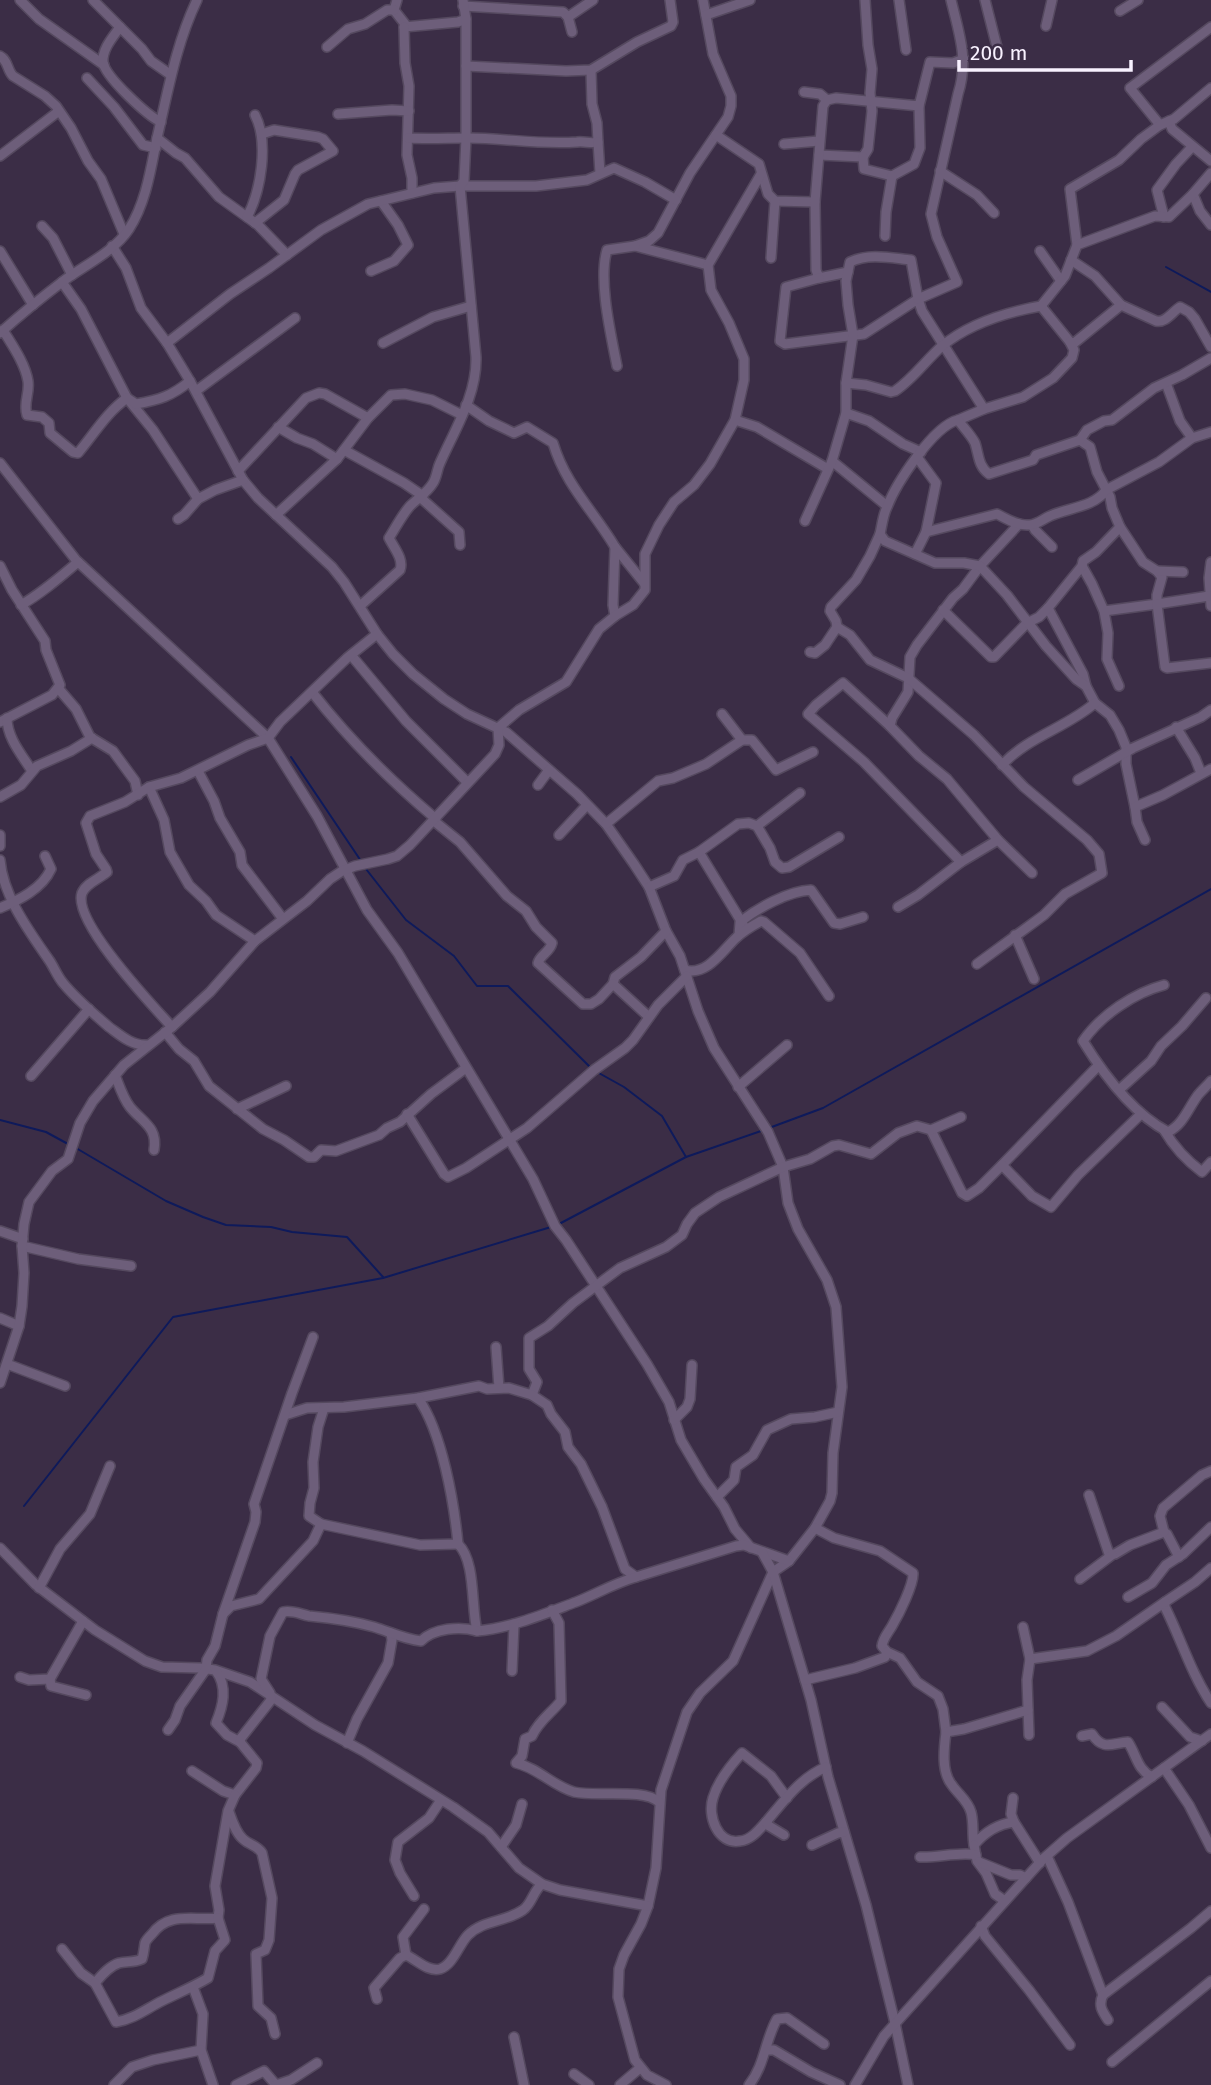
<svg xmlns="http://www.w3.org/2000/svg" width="1211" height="2085" font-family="'Fira Sans',sans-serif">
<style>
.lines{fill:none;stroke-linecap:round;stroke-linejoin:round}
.stream{stroke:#0e1a5b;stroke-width:2}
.minor-casing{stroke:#55495f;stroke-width:12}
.minor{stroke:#6d5e7a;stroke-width:9}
</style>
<rect width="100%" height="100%" fill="#3b2d46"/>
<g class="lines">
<!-- stream -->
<g class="stream">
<polyline points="1166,267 1211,292"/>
<polyline points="291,757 361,861"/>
<polyline points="366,869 406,920 454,956 477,986 508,986 590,1067"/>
<polyline points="597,1072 624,1087 662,1116 686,1157"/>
<polyline points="0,1120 46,1132 68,1144"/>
<polyline points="769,1128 823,1108 1211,889"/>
<polyline points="76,1148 166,1201 203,1217 226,1225 271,1227 292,1232 347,1237 383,1277"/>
<polyline points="559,1224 686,1157 764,1130"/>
<polyline points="24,1506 173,1317 383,1278 551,1227"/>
</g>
<!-- minor casing -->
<g class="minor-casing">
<g id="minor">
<polyline points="20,0 39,19 104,65"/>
<polyline points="93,0 142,49 151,61 171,75"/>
<polyline points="703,0 713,54 731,96 731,106 728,117 690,173 658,233 649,241 635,246 708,265"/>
<polyline points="899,0 906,50"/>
<polyline points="985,0 999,55"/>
<polyline points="463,6 563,12 568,17 572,32"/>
<polyline points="394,10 405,24 404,27 458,22 466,19"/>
<polyline points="394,10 397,0"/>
<polyline points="1120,11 1138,0"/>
<polyline points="706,15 750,0"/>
<polyline points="568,17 593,0"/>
<polyline points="1046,26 1052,0"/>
<path d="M 120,27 C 113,37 102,49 103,62 C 105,77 148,116 161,122"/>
<polyline points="404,27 405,63 409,86 407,155 412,178 412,193"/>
<polyline points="327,47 348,29 365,24 387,10 394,10"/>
<path d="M 0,56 C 8,60 7,70 13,76 L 45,96 L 56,106 L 71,128 L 88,161 L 101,179 L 124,234"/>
<polyline points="466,66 566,71 591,70 637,42 671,26 673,22 670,0"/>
<polyline points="87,78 114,107 143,145 156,148"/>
<polyline points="804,92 820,94 827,100"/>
<polyline points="338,114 392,110 409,111"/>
<polyline points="1169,121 1172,129 1211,161"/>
<polyline points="1160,125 1130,88 1211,27"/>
<polyline points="716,135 759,164 768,194 775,201 815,202"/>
<polyline points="157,138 176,153 185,158 219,197 258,225 287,255"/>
<path d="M 408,138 C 428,139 448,138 468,138 C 504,138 540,145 577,142 C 585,141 590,144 598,142 L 597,123 L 592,104 L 591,70"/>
<polyline points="598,142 600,173"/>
<polyline points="784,144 819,141"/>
<polyline points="819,155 863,157 868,149 872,111 870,93 872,69 868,45 865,0"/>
<polyline points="0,156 59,111"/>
<polyline points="863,157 864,169 892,176 914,164 920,148 919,106"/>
<polyline points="940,171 977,195 994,213"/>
<polyline points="1193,194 1200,211 1211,225"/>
<path d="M 247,217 C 261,191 269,142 255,115"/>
<polyline points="1164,217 1157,190 1176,164 1192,147"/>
<polyline points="255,223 284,200 295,174 298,170 333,151 323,139 318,137 274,130 262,134"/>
<polyline points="42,226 53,238 72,275"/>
<polyline points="885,236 886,212 892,176"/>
<polyline points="1077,245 1070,189 1119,160 1141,139 1160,125 1174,119 1211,88"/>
<polyline points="112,246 126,268 141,308 167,343 190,381 243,480 258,498 332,567 344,582 377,634 393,654 413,674 444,699 467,714 506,732 577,794 606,824 634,864 649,887 666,931 680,956 698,1011 714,1048 768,1132 783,1167 788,1203 798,1229 827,1280 836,1307 842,1387 833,1453 832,1493 830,1501 815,1528 789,1561 773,1572 733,1661 700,1693 687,1712 661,1790 656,1868 648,1906 641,1924 624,1955 619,1969 618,1997 635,2060 647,2075 666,2085"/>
<polyline points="0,251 33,305"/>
<polyline points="1040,251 1061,281"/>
<polyline points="771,258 775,201"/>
<path d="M 1071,260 L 1095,276 L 1121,305 L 1156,321 C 1166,323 1172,312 1180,307 L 1189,312 L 1195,319 L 1211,347"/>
<polyline points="371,271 394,261 408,245 398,225 381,201"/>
<polyline points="848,272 819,278 816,270 815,202 823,106 827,100 836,98 919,106 930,62 953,63 964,59"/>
<polyline points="819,278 786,287 780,341 785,344 864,334 918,299 922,311 984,409"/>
<polyline points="62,282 81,309 127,398 153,430 198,499 215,490 243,480"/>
<polyline points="1041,306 1070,342 1073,344 1121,305"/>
<path d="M 3,330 C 12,345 25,363 28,381 C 30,393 23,403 27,415 L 42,417 L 49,423 L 50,433 L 73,452 L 78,453 C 94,434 107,412 127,398 L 136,404 C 159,400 172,396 190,381"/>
<path d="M 0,333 C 20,315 41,298 62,282 C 83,266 114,252 129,229 C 146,203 151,168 157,138 C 168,91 176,44 197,0"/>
<polyline points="167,343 230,294 269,268 321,230 368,204 434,188 460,186 536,186 587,180 614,168 645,182 676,200"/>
<polyline points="383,343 433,317 471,306"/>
<path d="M 617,366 C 611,335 598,280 607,250 L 635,246"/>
<path d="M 846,383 L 866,385 L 891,392 L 895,391 C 913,379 926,360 942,346 C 970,323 1007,312 1041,306 L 1065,276 L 1077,245 L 1155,216 L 1169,217 L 1193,194 L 1211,173"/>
<polyline points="1166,383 1180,421 1192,438"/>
<polyline points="196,391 295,318"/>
<path d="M 466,405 L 489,421 L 514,433 L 527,427 L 553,443 C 566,486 593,510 615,547"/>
<polyline points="846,413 869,421 903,444 921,452"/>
<polyline points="735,420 757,427 828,469"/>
<polyline points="958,420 984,409 1023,397 1053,378 1072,358 1074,350 1070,342"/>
<polyline points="278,427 297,438 313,444 337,459"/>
<polyline points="1080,440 1090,447 1097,472 1110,497 1112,508 1120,527 1143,562 1157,571 1162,577 1157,595 1157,604 1104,611"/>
<polyline points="344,450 404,483 423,496"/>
<polyline points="832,461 887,506"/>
<polyline points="0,463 76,560 268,738 317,816 367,910 398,953 533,1179 555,1226 566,1240 647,1364 669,1402 681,1440 704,1479 724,1507 735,1529 751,1548"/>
<polyline points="238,471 306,398 319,393 325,394 368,418"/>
<polyline points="421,498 459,532 460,545"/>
<polyline points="276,515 337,459 368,418 391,395 405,394 432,400 462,415"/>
<polyline points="178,519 184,515 198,499"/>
<path d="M 805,521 L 832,461 L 846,413 L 846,383 L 853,335 L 848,305 L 846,281 L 850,262 C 869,253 891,258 911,260 L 918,299 L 957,282 L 937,237 L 931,214 L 958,94 C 969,60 959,33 951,0"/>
<polyline points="1019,524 980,566 963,589 953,598 917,645 910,657 908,692 892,718 890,726 919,756 947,779 998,840 1032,873"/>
<polyline points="1032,525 1035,530 1052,547"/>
<path d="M 926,532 L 997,514 C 1007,519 1018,526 1029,525 C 1037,525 1043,519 1050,516 C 1067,508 1095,507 1106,490 L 1159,462 L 1192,438 L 1211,432"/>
<polyline points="915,554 926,532 936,483 917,457"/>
<polyline points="1211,562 1209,578 1211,606"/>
<polyline points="0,566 12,590 45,641 46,650 60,685 52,695 0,722"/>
<polyline points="1082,566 1092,584 1104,611 1108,633 1107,659 1119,686"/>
<polyline points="1157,571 1183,572"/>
<polyline points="1209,596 1157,604 1165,667 1167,668 1211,663"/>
<path d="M 21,605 C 42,593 59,578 78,562"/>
<path d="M 360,606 L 400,570 C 404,559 394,548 389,538 C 396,527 402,515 410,506 C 418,498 427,493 433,483 C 437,477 437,469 440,463 C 455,429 477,395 476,357 L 460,186 L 464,181 L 466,138 L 466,19 L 463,0"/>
<polyline points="1048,608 1083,674 1086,686 1095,703 1110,715 1119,730 1126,747 1126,764 1135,807"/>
<polyline points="943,610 991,657 994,657 1027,623 1039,617 1048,608 1082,566 1083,561 1096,552 1120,527"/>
<polyline points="615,616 613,605 615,547 644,583"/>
<polyline points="837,627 836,621 830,611 831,607 856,580 870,556 880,534"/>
<polyline points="810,652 815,653 825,645 837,627 850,635 870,660 908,678 974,735 1024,787 1087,840 1099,854 1102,873 1065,894 1044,915 977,964"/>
<polyline points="351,655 406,721 467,782"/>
<path d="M 1086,686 L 1076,679 L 1046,646 L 1007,595 L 980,566 L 964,563 L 935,563 L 885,541 L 880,534 C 882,525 883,515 887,507 C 896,484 933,426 958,420 C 963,427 971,435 975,443 C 979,455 978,466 989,474 L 1033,460 L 1036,455 L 1080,440 L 1087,430 L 1104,421 L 1112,420 L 1154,388 L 1182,375 L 1211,358"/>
<polyline points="58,688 76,709 90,737 113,751 135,781 138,795"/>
<path d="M 312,692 C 347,737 392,782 436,819"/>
<path d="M 7,718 C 7,738 22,755 32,771"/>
<polyline points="890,726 843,683 816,705 808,714 864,762 961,862"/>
<polyline points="1176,727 1195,758 1201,773"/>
<polyline points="742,740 752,740 776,770 813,752"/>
<path d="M 1002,765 C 1029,736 1066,728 1095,703"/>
<polyline points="198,771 214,801 220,818 240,852 242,865 283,919"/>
<polyline points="1078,780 1133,748 1201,717 1211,710"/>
<polyline points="538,785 549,770"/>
<polyline points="149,787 164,820 170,852 189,885 206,901 216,915 255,941"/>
<polyline points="0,797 21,785 37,766 71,751 92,738"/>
<path d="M 434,821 L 460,842 L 507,896 L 526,911 L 536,927 L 552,943 C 550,952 540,955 538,963 L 583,1004 L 591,1004 L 599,999 L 613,984 L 615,977 L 641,957 L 666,931"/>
<polyline points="606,824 658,781 673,778 706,764 742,740 722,714"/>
<polyline points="757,826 800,793"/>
<polyline points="0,835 0,846"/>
<polyline points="559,835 587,805"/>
<polyline points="1145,840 1137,822 1135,807 1163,795 1211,769"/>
<polyline points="699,852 744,926"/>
<path d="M 0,860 C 3,896 29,931 49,960 C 54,967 57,976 63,983 C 76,999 93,1013 109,1027 C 120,1035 132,1046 147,1045"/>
<polyline points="649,887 674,876 683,860 699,852 738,824 749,823 757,826 770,848 775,862 782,868 789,867 839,837"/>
<polyline points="898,907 918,895 961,862 998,840"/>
<path d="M 0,908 C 19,900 42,889 51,869 L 45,856"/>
<path d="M 739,935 L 740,922 C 758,908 788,891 811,890 L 834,923 L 840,924 L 863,917"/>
<polyline points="1015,935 1034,979"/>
<path d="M 685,970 C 707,976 722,951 736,938 C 743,931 752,926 761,921 L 764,922 L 800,953 L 829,996"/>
<polyline points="613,984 649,1017"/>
<path d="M 1164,985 C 1134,993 1101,1015 1083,1041 C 1104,1075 1132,1113 1168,1132 C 1183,1125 1189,1107 1198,1095 C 1202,1090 1207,1086 1211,1081"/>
<path d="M 172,1027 C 153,1006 72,921 82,893 C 86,883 99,879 107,872 L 106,869 L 96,854 L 86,823 L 90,816 L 125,802 L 149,787 L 181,778 L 248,745 L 268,738 L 280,722 L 347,658 L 377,634"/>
<polyline points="165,1032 179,1049 194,1061 209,1086 263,1129 284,1140 309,1157 314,1157 321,1150 336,1151 379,1135 387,1128 400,1122 431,1094 466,1068"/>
<path d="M 115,1075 C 119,1085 123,1098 130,1107 C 142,1122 158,1127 154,1150"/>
<polyline points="31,1076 89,1009"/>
<polyline points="738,1087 787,1045"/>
<polyline points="1119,1090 1151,1061 1161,1046 1182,1026 1206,998"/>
<polyline points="237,1109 286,1086"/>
<polyline points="407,1114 444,1174 448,1177 466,1168 527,1128 594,1070 625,1048 633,1040 658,1005 687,976"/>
<polyline points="931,1130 962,1193 967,1196 979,1188 1002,1165 1098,1066"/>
<path d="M 1164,1130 C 1174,1147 1186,1160 1202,1172 L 1211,1162"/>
<polyline points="1002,1165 1032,1196 1051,1207 1078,1175 1141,1114"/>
<polyline points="0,1231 23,1239"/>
<polyline points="22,1246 78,1259 131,1266"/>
<polyline points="0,1318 19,1326"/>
<polyline points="496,1347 499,1388"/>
<polyline points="7,1364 65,1386"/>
<polyline points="0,1383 19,1326 22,1306 24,1273 22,1246 24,1224 29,1202 52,1171 68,1159 80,1123 93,1101 124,1065 172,1027 210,992 255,941 307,901 330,879 342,871 355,866 388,859 397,856 410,845 495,754 499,745 498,728 519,710 566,682 599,629 615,616 633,605 645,590 645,554 659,525 674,502 694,485 710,464 735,420 744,380 744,359 729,323 711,290 708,265 761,174"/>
<polyline points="532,1395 537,1382 529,1369 529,1338 548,1326 573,1303 620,1268 666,1247 682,1235 687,1224 695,1213 719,1197 783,1167 810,1159 833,1146 839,1145 871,1154 898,1133 917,1126 931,1130 961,1117"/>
<polyline points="285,1415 307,1408 344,1407 418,1398 479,1386 487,1389 509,1388 532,1395 547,1405 551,1414 565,1432 568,1447 581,1464 602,1507 625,1569 636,1577 736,1546 744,1545 789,1561"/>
<polyline points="674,1420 687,1407 690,1399 692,1365"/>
<polyline points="1089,1495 1109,1554 1115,1554 1130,1545 1164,1532 1167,1534 1179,1557"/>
<polyline points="717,1497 734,1480 736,1467 753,1455 767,1430 791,1419 815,1417 838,1412"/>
<polyline points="321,1524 309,1516 310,1503 314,1488 313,1462 318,1427 324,1408"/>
<path d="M 815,1528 L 834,1538 L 880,1551 L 913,1573 C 914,1584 899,1614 892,1626 C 888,1633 883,1638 882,1646 L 887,1652 L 900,1658 L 917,1682 L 938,1696 L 943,1709 L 946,1732"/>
<polyline points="1164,1532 1160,1516 1163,1508 1202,1475 1211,1471"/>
<path d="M 458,1544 C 476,1561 471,1607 477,1631 C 511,1628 544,1614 576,1602 C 596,1594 615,1583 636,1577"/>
<polyline points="0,1548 36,1585 95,1630 145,1661 162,1667 200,1668 215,1670 250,1682 315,1725 363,1751 453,1807 488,1832 519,1868 542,1884 560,1890 648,1906"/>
<polyline points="762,1552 773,1572 811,1700 828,1777 866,1905 895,2023 908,2085"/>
<path d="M 1211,1568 L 1195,1582 L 1165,1602 L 1165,1607 C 1181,1639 1191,1673 1211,1703"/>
<polyline points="1080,1579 1112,1555"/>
<polyline points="39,1588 60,1549 90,1514 110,1466"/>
<polyline points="1128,1597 1152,1583 1166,1565 1183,1554 1211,1527"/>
<path d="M 552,1610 L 559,1623 L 561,1701 C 551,1713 538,1722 532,1736 L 525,1739 L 522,1756 L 516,1763 C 538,1768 553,1786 574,1792 C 596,1797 644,1788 659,1802"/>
<path d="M 223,1614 L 231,1606 L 259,1599 L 313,1541 L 321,1524 L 420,1545 L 458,1544 C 454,1502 442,1432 418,1398"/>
<polyline points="1023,1627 1030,1659 1087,1651 1116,1636 1165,1602"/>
<path d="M 216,1671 C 228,1687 223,1706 216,1723 L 227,1735 L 240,1742"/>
<polyline points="512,1671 514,1624"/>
<polyline points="20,1677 29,1680 50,1679 83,1621"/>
<polyline points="50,1679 51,1686 86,1695"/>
<polyline points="805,1680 855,1668 885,1657 887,1652"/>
<polyline points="1162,1707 1190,1737 1202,1741"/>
<polyline points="168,1730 175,1720 180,1706 206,1669 207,1660 215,1646 223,1614 255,1522 256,1512 254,1504 292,1393 313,1337"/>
<polyline points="1029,1735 1027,1680 1030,1659"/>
<path d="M 1082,1736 L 1092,1734 C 1103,1751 1112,1743 1128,1742 C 1137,1756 1137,1769 1152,1777"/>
<polyline points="347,1743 357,1719 388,1663 392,1640 391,1633"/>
<polyline points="1164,1768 1189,1805 1211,1848"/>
<path d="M 192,1771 L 223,1791 L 235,1795 L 256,1768 L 257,1763 L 240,1742 L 241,1738 L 271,1700 L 270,1693 L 261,1679 L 270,1636 L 283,1612 C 292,1610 300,1614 309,1616 C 331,1618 353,1621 374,1627 C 390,1632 404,1639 421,1641 C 434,1628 460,1626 477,1631"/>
<polyline points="1013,1798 1011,1814 1014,1822 1040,1863"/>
<path d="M 229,1812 C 232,1821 236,1833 243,1839 C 249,1845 257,1845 262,1853 L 272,1898 L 269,1940 L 265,1950 L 256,1954 L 258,2006 L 271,2018 L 275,2034"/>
<path d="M 766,1822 C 759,1830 751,1840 740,1841 C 718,1845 707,1816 713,1798 C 718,1781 730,1766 742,1753 L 771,1776 L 787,1798"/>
<path d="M 1014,1822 C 998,1824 984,1833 974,1845 C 972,1834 974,1822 971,1812 C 968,1801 958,1794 952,1785 C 941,1772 944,1748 946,1732 L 964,1729 L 1028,1710"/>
<path d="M 784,1835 L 769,1826 L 766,1822 C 784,1801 800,1778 826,1767"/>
<polyline points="812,1845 838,1833 844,1832"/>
<polyline points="974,1845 977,1861 986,1873 995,1894 1005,1901"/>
<polyline points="501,1847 516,1825 522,1804"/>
<polyline points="1047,1856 1068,1902 1103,1995"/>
<path d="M 920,1857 C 936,1858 963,1851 976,1855"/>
<polyline points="979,1862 1011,1875 1020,1875 1026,1878"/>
<polyline points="414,1896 400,1873 395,1860 398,1842 429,1818 441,1800"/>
<path d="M 424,1909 L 403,1937 L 406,1955 C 417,1960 428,1972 440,1969 C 453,1965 459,1944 468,1935 C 483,1920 506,1922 523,1910 C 532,1904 533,1891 542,1884"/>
<polyline points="981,1926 985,1936 1029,1990 1070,2045"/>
<path d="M 62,1949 L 81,1973 L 95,1983 C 101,1976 109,1966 119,1963 C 127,1961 133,1963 142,1959 C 144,1953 144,1948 145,1943 C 146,1940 149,1937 152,1934 C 169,1911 193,1921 218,1918 L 219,1910 L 215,1886 L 228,1811 L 235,1795"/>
<path d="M 95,1983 L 116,2022 C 134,2019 146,2009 162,2001 C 178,1993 193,1987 208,1978 L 215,1951 L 225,1940 L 218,1918"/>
<polyline points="193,1987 203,2014 201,2050 213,2085"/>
<polyline points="377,1999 374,1988 400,1958 406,1955"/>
<path d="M 1108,2020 C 1102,2011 1098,2005 1103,1995 L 1191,1928 L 1211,1911"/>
<polyline points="514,2037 524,2085"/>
<polyline points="767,2050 774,2050 811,2072 840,2085"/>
<polyline points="1112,2062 1211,1981"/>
<polyline points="574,2074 589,2085"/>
<polyline points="114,2085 132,2067 153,2060 201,2050"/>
<polyline points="236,2085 264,2071 276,2085"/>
<polyline points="276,2085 291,2080 317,2063"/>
<polyline points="620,2085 640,2068"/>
<path d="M 749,2085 C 765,2065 765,2040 777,2019 L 787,2018 L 824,2044"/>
<polyline points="855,2085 884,2036 1043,1859 1067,1838 1211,1734"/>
</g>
</g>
<!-- minor -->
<use href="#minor" class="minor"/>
</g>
<!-- scale -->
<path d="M959 60v10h172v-10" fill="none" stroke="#f8f1ff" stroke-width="3.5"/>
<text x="970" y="60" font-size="21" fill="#f8f1ff" stroke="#3b2d46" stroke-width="5" paint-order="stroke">200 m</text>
</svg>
